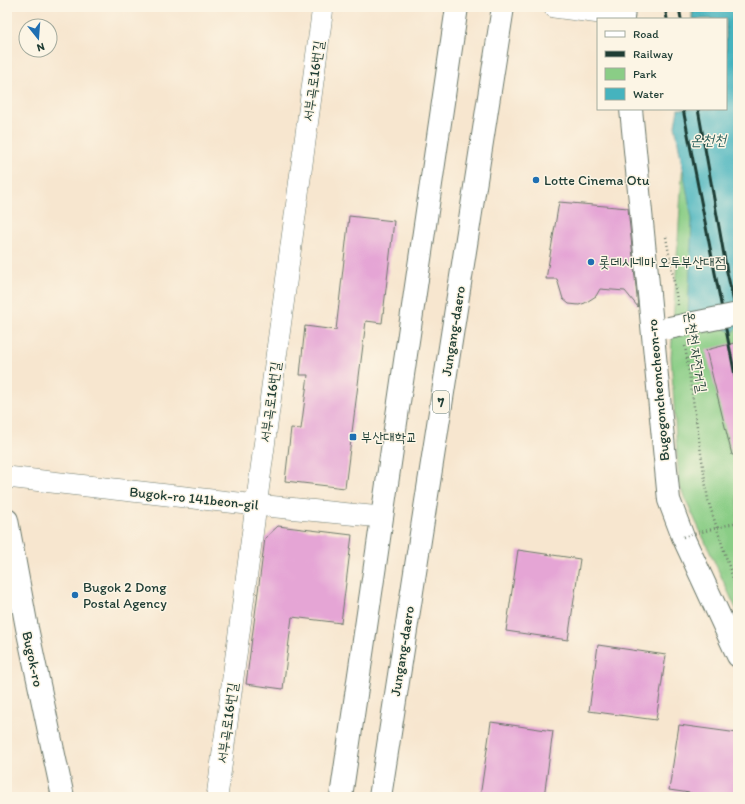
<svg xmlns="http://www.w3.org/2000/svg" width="745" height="804" font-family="Itim,'Poor Story',sans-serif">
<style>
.green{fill:#8acd86;stroke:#54855d}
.water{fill:#45b3be;stroke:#327879}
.building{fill:#e5a5d5}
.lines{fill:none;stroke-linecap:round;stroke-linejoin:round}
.minor-casing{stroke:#6b786a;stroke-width:22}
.tertiary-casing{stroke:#6b786a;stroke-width:24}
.secondary-casing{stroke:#6b786a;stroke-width:24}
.primary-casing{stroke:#6b786a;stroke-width:24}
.path{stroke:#6b786a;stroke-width:2.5;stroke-dasharray:1 3;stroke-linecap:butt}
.minor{stroke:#fff;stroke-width:21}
.tertiary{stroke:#fff;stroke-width:22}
.secondary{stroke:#fff;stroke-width:22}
.primary{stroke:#fff;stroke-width:22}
.rail{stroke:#1f3d34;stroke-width:3}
.secondary-bridge-casing{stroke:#6b786a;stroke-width:24;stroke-linecap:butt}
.path-bridge{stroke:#6b786a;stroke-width:2.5;stroke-dasharray:1 3;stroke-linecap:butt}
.secondary-bridge{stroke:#fff;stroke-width:22}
.poi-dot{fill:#1f6fb2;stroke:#fcf5e5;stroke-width:1.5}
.labels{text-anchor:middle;stroke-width:3;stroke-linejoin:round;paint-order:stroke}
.shield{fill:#fcf5e5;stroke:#617469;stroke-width:1}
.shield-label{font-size:13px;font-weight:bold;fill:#1f3d34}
.street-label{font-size:14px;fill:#1f3d34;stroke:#fcf5e5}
.poi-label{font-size:14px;fill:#1f3d34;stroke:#fcf5e5;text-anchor:start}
.water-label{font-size:15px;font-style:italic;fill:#2a605d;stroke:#fcf5e5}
</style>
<rect width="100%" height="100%" fill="#fcf5e5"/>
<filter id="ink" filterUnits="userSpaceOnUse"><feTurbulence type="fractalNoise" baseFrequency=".025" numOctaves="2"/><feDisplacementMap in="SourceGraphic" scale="8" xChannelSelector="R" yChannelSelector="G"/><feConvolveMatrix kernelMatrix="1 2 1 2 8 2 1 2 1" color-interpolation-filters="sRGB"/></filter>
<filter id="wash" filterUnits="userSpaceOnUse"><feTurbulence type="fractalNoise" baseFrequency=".012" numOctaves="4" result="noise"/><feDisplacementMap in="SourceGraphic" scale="16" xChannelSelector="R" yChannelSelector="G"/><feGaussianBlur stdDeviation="0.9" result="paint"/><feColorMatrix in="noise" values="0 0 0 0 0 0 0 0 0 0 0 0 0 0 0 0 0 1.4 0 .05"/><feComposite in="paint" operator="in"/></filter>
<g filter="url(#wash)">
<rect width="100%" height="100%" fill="#f7e6cf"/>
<!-- green -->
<polygon class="green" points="692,7 738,7 738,613 679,485 671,357 686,109 726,109 726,19 692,19"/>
<!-- water -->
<polygon class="water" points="694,7 738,7 738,326 733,332 688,313 692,219 675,126 678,109 726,109 726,19 692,19"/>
<g id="blocks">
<!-- building -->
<g class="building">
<polygon points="559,202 628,208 638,307 625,291 600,289 596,296 585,303 579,305 569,304 563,299 557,279 546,279"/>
<polygon points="349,216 394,221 382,323 366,321 345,488 285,481 291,428 301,429 308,375 300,375 305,326 336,330"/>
<polygon points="738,342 738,454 732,455 706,350"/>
<polygon points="278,526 352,535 341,623 292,617 283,689 246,684 265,538"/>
<polygon points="518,550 580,559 568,640 506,631"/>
<polygon points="598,645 666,655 656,720 589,711"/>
<polygon points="491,722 553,731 544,797 480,797"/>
<polygon points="679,725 738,733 737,797 717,797 669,790"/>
</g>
</g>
</g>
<g filter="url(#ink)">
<use href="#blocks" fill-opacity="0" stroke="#6b786a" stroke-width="1"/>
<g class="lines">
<!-- minor casing -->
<g class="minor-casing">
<g id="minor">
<polyline points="554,7 623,16"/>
<polyline points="7,477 256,505 381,517"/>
<polyline points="217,797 323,7"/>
</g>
</g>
<!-- tertiary casing -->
<g class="tertiary-casing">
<polyline id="tertiary" points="7,520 27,628 63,797"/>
</g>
<!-- secondary casing -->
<g class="secondary-casing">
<g id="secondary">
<polyline points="623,19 624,7"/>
<polyline points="631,109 669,500 683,537 738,656"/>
</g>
</g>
<!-- primary casing -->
<g class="primary-casing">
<g id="primary">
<polyline points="341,797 457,7"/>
<polyline points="380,797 503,7"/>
</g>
</g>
<!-- path -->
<g class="path">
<polyline points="666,237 678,305"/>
<polyline points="685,346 708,500 738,595"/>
</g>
<!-- minor -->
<use href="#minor" class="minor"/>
<!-- tertiary -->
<use href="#tertiary" class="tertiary"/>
<!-- secondary -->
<use href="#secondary" class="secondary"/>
<!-- primary -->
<use href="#primary" class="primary"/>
<!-- rail -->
<g class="rail">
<polyline points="665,7 667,19"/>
<polyline points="679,7 681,19"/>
<polyline points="683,109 738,391"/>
<polyline points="698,109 727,272 738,320"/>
</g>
<!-- secondary-bridge casing -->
<g class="secondary-bridge-casing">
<polyline id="secondary-bridge" points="669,328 738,314"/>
</g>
<!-- path-bridge -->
<polyline class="path-bridge" points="683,537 738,522"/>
<!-- secondary-bridge -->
<use href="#secondary-bridge" class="secondary-bridge"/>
</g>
</g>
<!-- markers -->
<g class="poi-dot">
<circle cx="536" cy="180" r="4"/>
<circle cx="591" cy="262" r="4"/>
<rect x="349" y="433" width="8" height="8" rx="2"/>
<circle cx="75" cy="595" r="4"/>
</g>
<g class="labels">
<!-- shield labels -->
<rect class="shield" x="433" y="391" width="16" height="22" rx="3"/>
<g class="shield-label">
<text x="441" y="407">7</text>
</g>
<!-- street labels -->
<g class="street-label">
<text transform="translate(313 81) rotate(-82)" y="5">서부곡로16번길</text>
<text transform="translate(453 331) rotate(-81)" y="5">Jungang-daero</text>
<text transform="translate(696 352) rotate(81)" y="5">온천천 자전거길</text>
<text transform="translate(658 390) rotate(-95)" y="5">Bugogoncheoncheon-ro</text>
<text transform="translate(270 402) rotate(-82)" y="5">서부곡로16번길</text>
<text transform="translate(194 498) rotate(6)" y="5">Bugok-ro 141beon-gil</text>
<text transform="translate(402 651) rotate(-81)" y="5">Jungang-daero</text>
<text transform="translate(33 659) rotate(78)" y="5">Bugok-ro</text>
<text transform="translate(227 723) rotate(-82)" y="5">서부곡로16번길</text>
</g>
<!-- poi labels -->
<g class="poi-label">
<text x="544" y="185">Lotte Cinema Otu</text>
<text x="599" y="267">롯데시네마 오투부산대점</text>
<text x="361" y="442">부산대학교</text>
<text x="83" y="592">Bugok 2 Dong<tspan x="83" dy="16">Postal Agency</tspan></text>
</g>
<!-- water labels -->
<g class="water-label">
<text x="708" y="145">온천천</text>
</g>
</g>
<!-- margin -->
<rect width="745" height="804" fill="none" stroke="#fcf5e5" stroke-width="24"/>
<!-- legend -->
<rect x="597" y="18" width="130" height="92" fill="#fcf5e5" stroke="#a4ab9e"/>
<rect x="605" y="31" width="20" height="6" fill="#ffffff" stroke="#a4ab9e"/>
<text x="633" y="38" font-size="12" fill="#1f3d34">Road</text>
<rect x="605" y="51" width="20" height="6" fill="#1f3d34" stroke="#a4ab9e"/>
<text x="633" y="58" font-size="12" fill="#1f3d34">Railway</text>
<rect x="605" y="68" width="20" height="12" fill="#8acd86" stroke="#a4ab9e"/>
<text x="633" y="78" font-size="12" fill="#1f3d34">Park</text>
<rect x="605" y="88" width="20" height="12" fill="#45b3be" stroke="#a4ab9e"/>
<text x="633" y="98" font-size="12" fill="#1f3d34">Water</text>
<!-- north arrow -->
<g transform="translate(38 38) rotate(163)"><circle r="19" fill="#fcf5e5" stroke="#a4ab9e"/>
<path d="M0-3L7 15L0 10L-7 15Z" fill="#1f6fb2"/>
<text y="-6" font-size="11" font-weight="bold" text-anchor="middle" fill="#1f3d34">N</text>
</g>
</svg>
